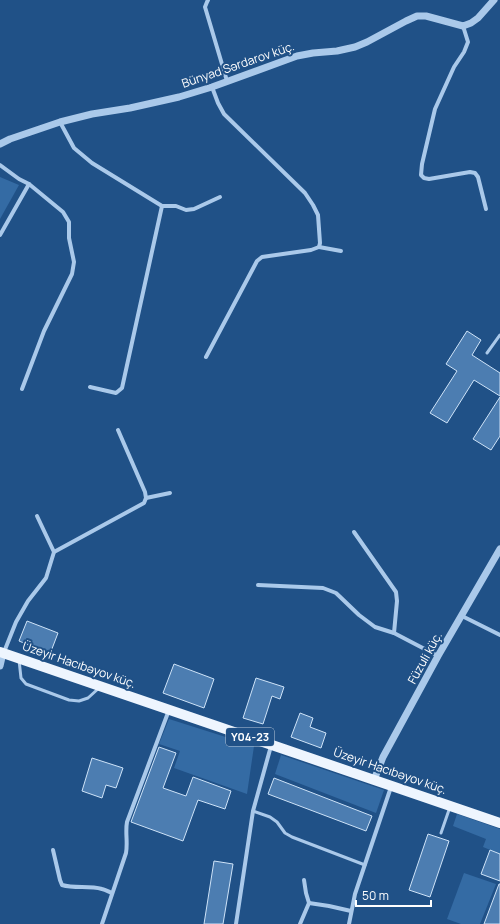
<svg xmlns="http://www.w3.org/2000/svg" width="500" height="924" font-family="Manrope,sans-serif">
<style>
.green{fill:#346ba4}
.building{fill:#4c7db1;stroke:#cee3f8}
.lines{fill:none;stroke-linecap:round;stroke-linejoin:round}
.service{stroke:#aac9ea;stroke-width:3}
.minor{stroke:#aac9ea;stroke-width:4}
.tertiary{stroke:#aac9ea;stroke-width:7}
.primary{stroke:#eef5fe;stroke-width:10}
.labels{text-anchor:middle;stroke-width:4;stroke-linejoin:round;paint-order:stroke}
.shield{fill:#205187;stroke:#bccbdb;stroke-width:1}
.shield-label{font-size:11px;font-weight:bold;fill:#fff}
.street-label{font-size:12px;fill:#fff;stroke:#205187}
</style>
<rect width="100%" height="100%" fill="#205187"/>
<!-- green -->
<g class="green">
<polygon points="0,177 19,185 0,219"/>
<polygon points="169,719 254,746 247,794 174,768 180,751 159,744"/>
<polygon points="281,755 384,790 376,813 275,774"/>
<polygon points="457,814 500,829 500,854 483,847 486,839 453,826"/>
<polygon points="464,873 496,884 480,924 461,924 447,919"/>
</g>
<!-- building -->
<g class="building">
<polygon points="467,331 481,340 472,355 500,373 500,396 474,380 447,423 430,413 457,371 446,364"/>
<polygon points="500,397 500,436 491,450 473,439"/>
<polygon points="27,621 58,633 50,654 19,641"/>
<polygon points="174,664 214,679 204,708 163,693"/>
<polygon points="256,678 284,687 280,699 272,696 263,724 243,718"/>
<polygon points="300,713 313,718 310,727 326,733 321,748 291,737"/>
<polygon points="159,747 176,753 163,788 186,796 193,777 231,791 225,809 198,800 183,841 131,822"/>
<polygon points="92,758 123,768 116,788 106,785 102,798 82,791"/>
<polygon points="274,778 372,816 366,831 268,794"/>
<polygon points="428,834 449,841 430,897 409,890"/>
<polygon points="490,850 500,854 500,881 481,874"/>
<polygon points="214,861 233,864 223,924 204,924"/>
<polygon points="499,884 500,884 500,924 484,924"/>
</g>
<g class="lines">
<!-- service -->
<g class="service">
<polyline points="487,353 500,335"/>
<polyline points="19,660 21,678 26,684 69,700 79,701 88,698 99,688"/>
<polyline points="253,811 270,817 277,822 285,833 292,837 365,865"/>
<polyline points="441,833 450,807"/>
</g>
<!-- minor -->
<g class="minor">
<polyline points="208,0 207,2 205,7 227,81"/>
<polyline points="463,26 468,42 464,52 454,67 435,109 422,164 421,175 424,178 429,179 470,172 475,173 478,177 486,209"/>
<polyline points="60,122 74,148 92,163 162,206 176,206 186,210 194,209 220,197"/>
<polyline points="0,165 19,179 29,184 63,212 69,222 69,238 74,262 72,274 44,331 22,389"/>
<polyline points="0,235 29,184"/>
<polyline points="319,247 341,251"/>
<polyline points="206,357 257,261 262,257 311,250 319,247 320,243 318,215 313,205 305,193 224,114 218,103 212,87"/>
<polyline points="90,387 116,393 122,388 162,206"/>
<polyline points="146,498 170,493"/>
<polyline points="37,516 54,552"/>
<polyline points="354,532 396,592 397,601 394,633"/>
<polyline points="258,585 323,588 336,593 359,615 375,627 394,633 438,656"/>
<polyline points="462,616 500,635"/>
<polyline points="4,652 16,622 28,601 46,578 54,552 144,503 146,498 145,492 118,430"/>
<path d="M 53,850 L 60,880 L 62,885 C 75,889 89,885 102,889 C 106,890 109,892 112,893"/>
<polyline points="304,880 306,893 309,903"/>
<path d="M 102,924 L 126,853 C 128,842 125,832 127,822 L 169,710"/>
<polyline points="236,924 253,811 271,746"/>
<polyline points="300,924 309,903 329,906 351,911"/>
<polyline points="349,924 355,894 391,787"/>
</g>
<!-- tertiary -->
<g class="tertiary">
<polyline points="0,144 10,139 60,122 92,114 130,108 179,97 212,87 297,56 313,53 337,51 355,47 367,42 406,21 417,16 426,16 463,26 471,23 478,18 494,0"/>
<polyline points="0,666 3,653"/>
<polyline points="374,780 383,757 438,656 500,549"/>
</g>
<!-- primary -->
<polyline class="primary" points="0,652 500,823"/>
</g>
<g class="labels">
<!-- shield labels -->
<rect class="shield" x="226" y="728" width="48" height="18" rx="3"/>
<g class="shield-label">
<text x="250" y="741">Y04-23</text>
</g>
<!-- street labels -->
<g class="street-label">
<text transform="translate(238 65) rotate(-19)" y="4">Bünyad Sərdarov küç.</text>
<text transform="translate(425 658) rotate(-61)" y="4">Füzuli küç.</text>
<text transform="translate(79 665) rotate(19)" y="4">Üzeyir Hacıbəyov küç.</text>
<text transform="translate(390 771) rotate(19)" y="4">Üzeyir Hacıbəyov küç.</text>
</g>
</g>
<!-- scale -->
<path d="M356 900v6h75v-6" fill="none" stroke="#ffffff" stroke-width="2"/>
<text x="362" y="900" font-size="12" fill="#ffffff" stroke="#205187" stroke-width="3" paint-order="stroke">50 m</text>
</svg>
